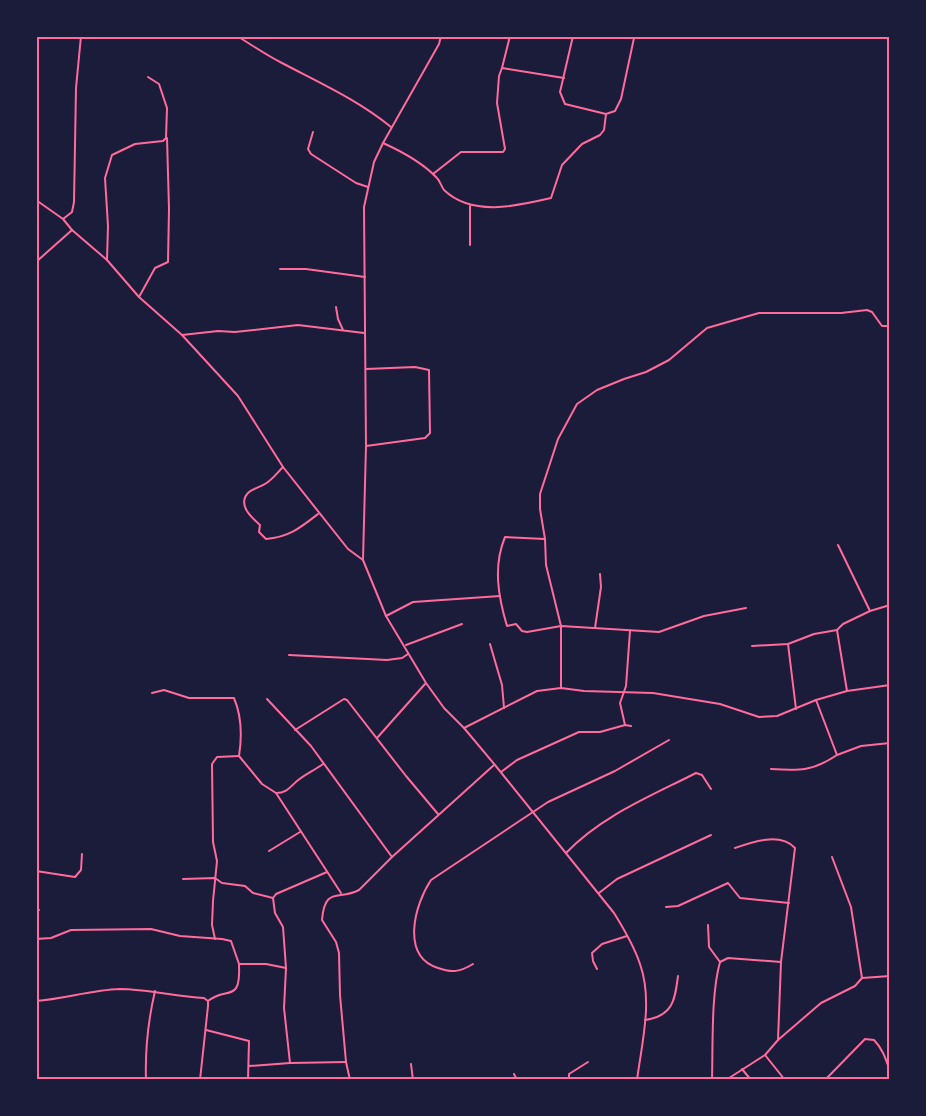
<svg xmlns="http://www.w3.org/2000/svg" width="926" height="1116" font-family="Figtree,sans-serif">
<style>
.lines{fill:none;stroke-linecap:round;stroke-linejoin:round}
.minor{stroke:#ff6b9d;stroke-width:2}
.neatline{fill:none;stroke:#ff6b9d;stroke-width:2}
</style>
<rect width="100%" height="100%" fill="#1b1b3a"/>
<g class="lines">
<!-- minor -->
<g class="minor">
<path d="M 237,36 C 252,45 266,55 282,63 C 320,83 358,100 391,127"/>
<path d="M 441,36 L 439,44 L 383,143 L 374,162 L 364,207 L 366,446 L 363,560 L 386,616 L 426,683 L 444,708 L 464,728 L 495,765 L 614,913 C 624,929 634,946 640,964 C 653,1001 642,1042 637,1080"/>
<polyline points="510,36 502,68 564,78"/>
<polyline points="573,36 560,92 565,104 606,114 615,111 621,99 634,38"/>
<polyline points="313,132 308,149 311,154 356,183 368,187"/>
<path d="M 383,143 C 403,152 422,162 437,178 C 440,181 441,186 444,190 C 472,217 517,206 551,198 L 562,165 L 582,144 L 600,135 L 604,130 L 606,114"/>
<polyline points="433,174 461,152 503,152 505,149 497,103 499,76 502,68"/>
<polyline points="36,200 63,219 72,230 107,260 139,297 182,335 238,396 283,467 348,549 363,560"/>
<polyline points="470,206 470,245"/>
<polyline points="63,219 72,212 74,202 76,88 81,36"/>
<polyline points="107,260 108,226 105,178 112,155 135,144 163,141 166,138 167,108 159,84 148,77"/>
<polyline points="36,262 72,230"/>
<polyline points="280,269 306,269 365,277"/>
<polyline points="139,297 155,268 168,262 169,209 167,138"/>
<polyline points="336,307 338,319 343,330"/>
<polyline points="182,335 218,331 235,332 298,325 364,333"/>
<polyline points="366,369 415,367 429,370 430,433 425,438 366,446"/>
<path d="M 283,467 C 277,473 272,480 265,484 C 260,487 252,489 248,493 C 237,505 252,518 260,525 L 259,532 L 266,539 C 289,537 300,528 318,514"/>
<path d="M 545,539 L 505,537 C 493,566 498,596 507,626 L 516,624 L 522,631 L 527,632 L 561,626 L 659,632 L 704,616 L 746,608"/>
<polyline points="838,545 870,611"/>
<polyline points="386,616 413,602 500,596"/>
<polyline points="595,628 601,587 600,574"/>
<polyline points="837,630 847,691"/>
<polyline points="490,644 502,685 504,708"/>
<polyline points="788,644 796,709"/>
<polyline points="406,645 462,624"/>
<polyline points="752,646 788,644 814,634 837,630 843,624 870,611 890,605"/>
<polyline points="289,655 387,660 402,658 408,654"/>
<polyline points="561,688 561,626 546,565 545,539 540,509 540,494 558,439 577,404 597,390 624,379 646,372 669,360 707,328 759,313 841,313 867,310 872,312 882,326 890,326"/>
<path d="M 152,693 L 164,690 L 189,698 L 234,698 C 242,717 242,737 239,756 L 262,784 L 276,793 L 341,893"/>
<polyline points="267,699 311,746 392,857"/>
<polyline points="625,725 620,703 626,686 630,631"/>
<polyline points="464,728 537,691 561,688 584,691 653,693 720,704 759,717 777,716 816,700 847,691 890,685"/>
<polyline points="295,730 344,699 347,700 406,776 438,814"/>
<polyline points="377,738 425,684"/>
<polyline points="837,755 861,746 890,743"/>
<path d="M 771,769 C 800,771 813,771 837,755 L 816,700"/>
<polyline points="501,772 517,760 579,732 600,732 625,725 631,726"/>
<path d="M 276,793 C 287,793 290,787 297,781 C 305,774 315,770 323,764"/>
<path d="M 735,848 C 752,842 780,832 795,848 L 781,962 L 778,1040"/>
<polyline points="269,851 300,832"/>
<path d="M 566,853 C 601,816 651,796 696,773 L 702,775 L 711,789"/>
<polyline points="832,857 851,907 862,978"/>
<polyline points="36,871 75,877 81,870 82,854"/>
<polyline points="183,879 215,878 222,883 245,886 253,893 273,898"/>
<polyline points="599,893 617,879 711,835"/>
<polyline points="666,907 678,906 728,883 740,898 789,903"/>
<polyline points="36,911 39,910"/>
<path d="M 708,925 L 709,947 L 720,962 C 711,994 713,1045 712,1080"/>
<polyline points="36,939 51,938 71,930 151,929 180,936 222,939 231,941 239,964 266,964 286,968"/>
<polyline points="215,939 212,925 213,901 217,861 213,842 212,764 217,757 239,756"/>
<polyline points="720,962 728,958 781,962"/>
<path d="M 473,964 C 460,972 452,973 438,968 C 400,956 415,904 431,880 L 548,802 L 615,771 L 669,740"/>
<polyline points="597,969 593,961 592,953 602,944 627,936"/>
<path d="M 36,1001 C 64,999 91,990 120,989 C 148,989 176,997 204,998 L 208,1001 L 208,1006 L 200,1080"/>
<path d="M 208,1001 C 227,986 241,1004 239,964"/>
<path d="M 645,1020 C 673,1016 675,1000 678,976"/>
<polyline points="206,1030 249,1041 248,1080"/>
<polyline points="765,1055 785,1080"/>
<polyline points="290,1063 284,1008 286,968 283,927 275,913 273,898 276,894 327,872"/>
<polyline points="411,1064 413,1080"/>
<polyline points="249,1066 290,1063 346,1062"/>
<polyline points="742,1069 751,1080"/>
<polyline points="514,1074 517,1080"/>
<path d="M 146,1080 C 145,1049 148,1021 155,991"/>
<path d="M 350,1080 L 346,1062 L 340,995 L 339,953 L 336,942 L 322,920 C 325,886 338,901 359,890 L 392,857 L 494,765"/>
<polyline points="569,1080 569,1074 588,1062"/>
<polyline points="726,1080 765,1055 778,1040 821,1003 855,986 862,978 890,976"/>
<path d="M 825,1080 L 865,1039 L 874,1040 C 883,1049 886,1060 890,1071"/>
</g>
</g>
<!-- border -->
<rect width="926" height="1116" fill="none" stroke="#1b1b3a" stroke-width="75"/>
<rect x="38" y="38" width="850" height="1040" class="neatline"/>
</svg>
